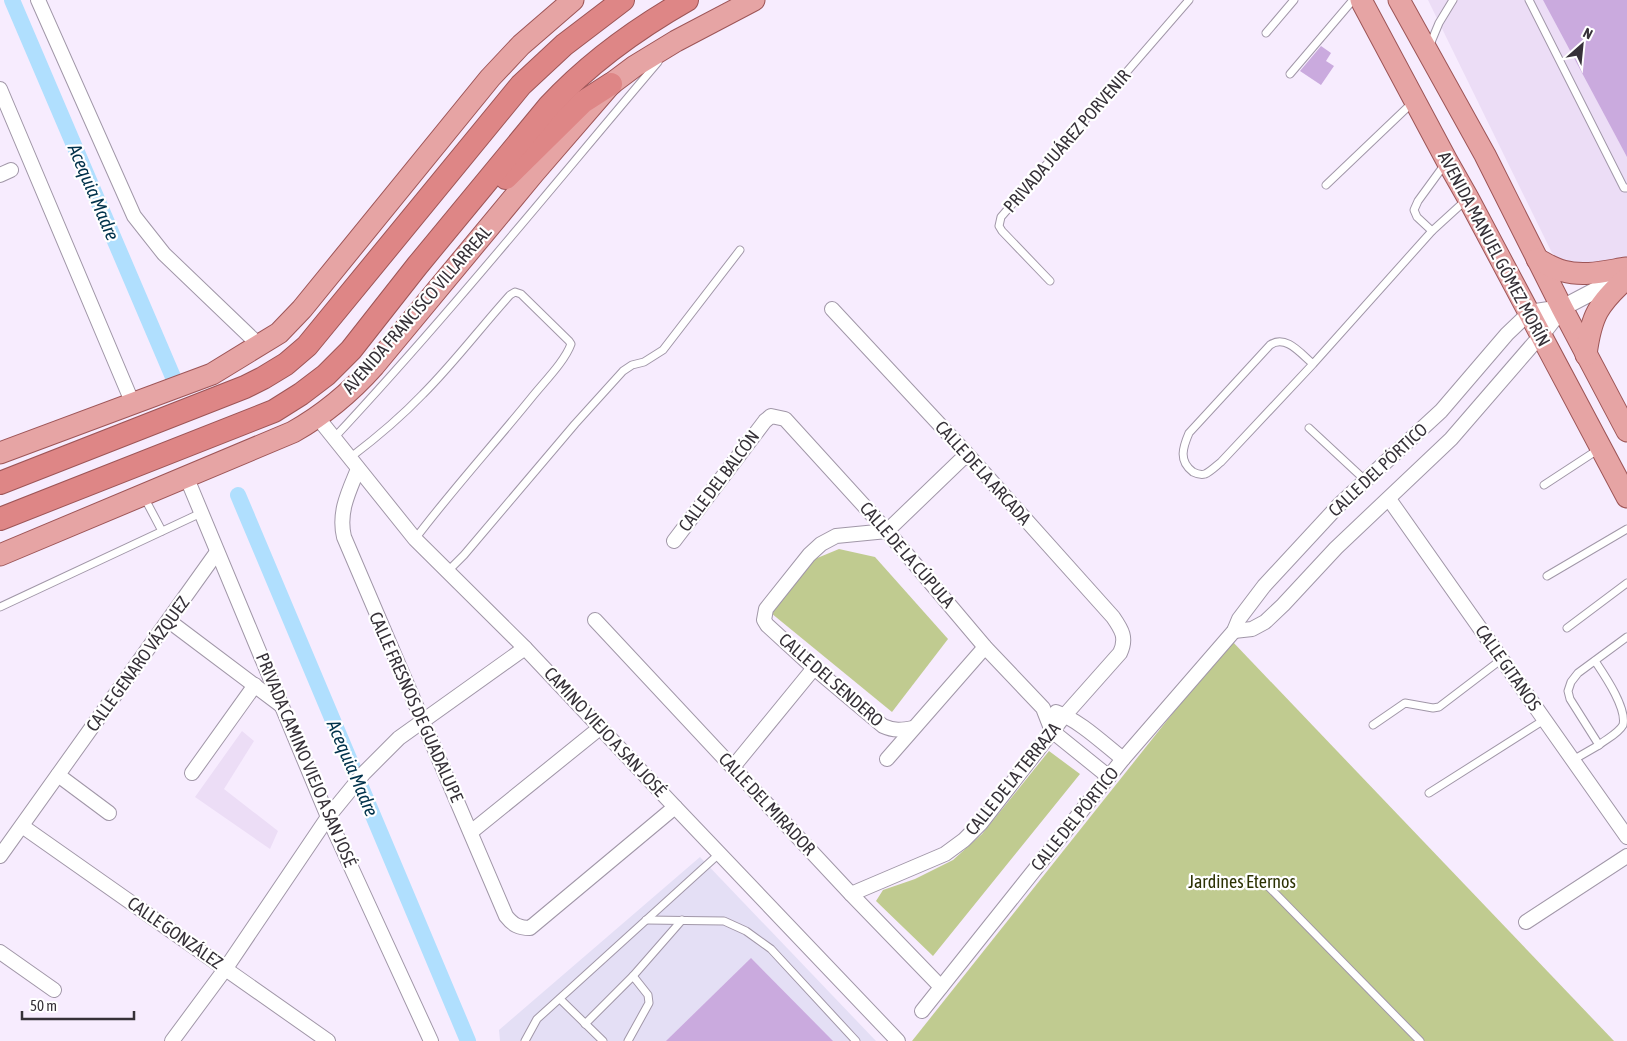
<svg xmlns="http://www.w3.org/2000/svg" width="1627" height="1041" font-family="'Asap Condensed',sans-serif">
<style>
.built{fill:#ecddf6}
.industrial{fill:#e4dff5}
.green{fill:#c0cb90}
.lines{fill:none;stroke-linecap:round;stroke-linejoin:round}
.canal{stroke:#b0dffe;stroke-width:16}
.building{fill:#caaade}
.service-casing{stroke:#a197a8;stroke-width:9}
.minor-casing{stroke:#a197a8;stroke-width:16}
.tertiary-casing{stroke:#a197a8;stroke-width:18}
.primary-casing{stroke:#9d5557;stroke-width:23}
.trunk-casing{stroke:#9d5557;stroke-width:24}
.service{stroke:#fff;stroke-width:7}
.minor{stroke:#fff;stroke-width:14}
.tertiary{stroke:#fff;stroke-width:16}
.primary{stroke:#e6a4a4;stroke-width:21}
.trunk{stroke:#de8686;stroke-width:22}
.labels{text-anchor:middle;stroke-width:4.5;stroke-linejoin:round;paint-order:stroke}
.street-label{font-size:18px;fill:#363138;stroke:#fff}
.park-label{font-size:18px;fill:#2c3203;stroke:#fff}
.water-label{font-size:19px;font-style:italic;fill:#00324b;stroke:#fff}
</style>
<rect width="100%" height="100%" fill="#f7ecfe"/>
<!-- built -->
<g class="built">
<polygon points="1428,0 1627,0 1627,258 1579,270 1564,263 1552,253"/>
<polygon points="242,731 254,741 224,789 278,831 270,849 195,797"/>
</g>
<!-- industrial -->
<polygon class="industrial" points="700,857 876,1041 500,1041 499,1030"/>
<!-- green -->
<g class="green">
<polygon points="839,549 875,557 948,639 892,712 771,613 810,561"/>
<polygon points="1231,640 1614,1041 912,1041"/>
<polygon points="1049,751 1080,774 933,956 876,901 883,890 915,879 953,860 982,834"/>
</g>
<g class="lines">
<!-- canal -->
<g class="canal">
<polyline points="12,0 176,384"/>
<polyline points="238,495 468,1041"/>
</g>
</g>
<!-- building -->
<g class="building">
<polygon points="1543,0 1627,0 1627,157"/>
<polygon points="1321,46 1331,53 1326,61 1334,66 1321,85 1300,71"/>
<polygon points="751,958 833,1041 666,1041"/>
</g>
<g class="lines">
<!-- service casing -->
<g class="service-casing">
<g id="service">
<polyline points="1529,0 1624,188 1627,188"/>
<polyline points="1266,33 1294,0"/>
<polyline points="1429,47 1439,23 1453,0"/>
<polyline points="1290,74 1353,0"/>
<polyline points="1445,164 1418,201 1414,210 1417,217 1432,231 1466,200"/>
<polyline points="1326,185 1412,103"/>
<polyline points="1050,281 1002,231 999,226 1001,217 1189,0"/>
<path d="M 1313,364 C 1301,354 1286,334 1270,345 L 1189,433 C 1183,447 1178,461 1193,472 C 1197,474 1201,475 1205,474 C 1210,472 1216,466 1221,462 L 1313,364 L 1432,231"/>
<polyline points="1309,428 1365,480"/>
<path d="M 334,438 C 447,317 551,188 658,62"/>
<path d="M 351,457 C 376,438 401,417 423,394 C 454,363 481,327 510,295 L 515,292 L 521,294 L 569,341 L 571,344 C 565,361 544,382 532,397 C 494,444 452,490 415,539"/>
<polyline points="1544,485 1599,449"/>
<polyline points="144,497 162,531"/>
<polyline points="447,572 464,555 575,424 623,371 632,365 644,362 663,350 740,250"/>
<polyline points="1547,576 1627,529"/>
<polyline points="0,607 201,513"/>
<polyline points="1567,628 1627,583"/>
<path d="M 1595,661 C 1605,676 1627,708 1623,725 C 1618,734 1606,739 1599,745"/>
<polyline points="1373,725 1405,703 1433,708 1439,707 1502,659"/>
<polyline points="1573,760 1599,745 1570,699 1568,691 1571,682 1578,673 1627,637"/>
<polyline points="1429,793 1544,720"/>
<polyline points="1264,882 1420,1041"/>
<polyline points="646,920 724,921 746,931 771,949 856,1041"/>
<polyline points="633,976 682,920"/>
<polyline points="560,999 603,1041"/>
<polyline points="585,1024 633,976 648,995 649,1003 628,1041"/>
<polyline points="525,1041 537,1019 720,853"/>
</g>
</g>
<!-- minor casing -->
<g class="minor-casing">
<g id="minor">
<polyline points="38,0 134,216 164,254 260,346"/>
<polyline points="0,89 133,404"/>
<polyline points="0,175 11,170"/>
<path d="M 832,309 L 967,454 L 1113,617 C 1122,630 1127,638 1120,653 L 1065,715 L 981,823 L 964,840 L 945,854 L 851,894"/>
<polyline points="318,418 415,539 525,648 675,807 898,1041"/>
<path d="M 358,469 C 349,491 338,512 344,537 L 506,916 C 513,925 519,928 530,928 L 675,807"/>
<polyline points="186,476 328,817 431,1041"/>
<polyline points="1389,499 1627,837"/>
<polyline points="674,541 765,421 771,416 785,419 887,531 985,647 1043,708 1052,731 1109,777"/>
<polyline points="595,620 851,894 941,987"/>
<polyline points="169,621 282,706"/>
<polyline points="1234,631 1252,629 1265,622 1283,605 1336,548 1451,439 1541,335"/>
<path d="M 1056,712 C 1079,720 1104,744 1123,759"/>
<path d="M 913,728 C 902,730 894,731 883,726 L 814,668 L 767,625 L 764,620 L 766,609 L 809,555 L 821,544 L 836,536 L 887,531 L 967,454"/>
<polyline points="887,759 985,647"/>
<polyline points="733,767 814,668"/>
<polyline points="192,773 255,685"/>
<polyline points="58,775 109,813"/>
<polyline points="22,826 328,1041"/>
<polyline points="471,832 601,727"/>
<polyline points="0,856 217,552"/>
<polyline points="1526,922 1627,856"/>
<polyline points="0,952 54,990"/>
<polyline points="922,1011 1123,759 1234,631 1239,619 1264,586 1339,505 1441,411 1507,334 1529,313"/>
<polyline points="172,1041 226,968 328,817 364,773 399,738 525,648"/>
</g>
</g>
<!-- tertiary casing -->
<g class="tertiary-casing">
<g id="tertiary">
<polyline points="1529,313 1562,308 1623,276"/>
<polyline points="1541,335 1562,308"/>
</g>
</g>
<!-- primary casing -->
<g class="primary-casing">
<g id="primary">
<polyline points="1361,0 1447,161 1468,198 1627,497"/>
<polyline points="1399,0 1485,155 1562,308 1627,431"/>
<path d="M 1537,259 C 1545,263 1554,269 1563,271 C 1584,277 1606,271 1627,268"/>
<path d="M 1586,355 C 1591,316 1598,304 1627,278"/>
<polyline points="0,453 212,374 279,333 302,309 490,78 521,45 573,0"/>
<path d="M 0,555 L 293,432 C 325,414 349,394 374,366 L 534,173 L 611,84 L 635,66 L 676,41 L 754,0"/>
</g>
</g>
<!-- trunk casing -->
<g class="trunk-casing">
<g id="trunk">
<polyline points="506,178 583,102 611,84"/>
<polyline points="0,483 245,387 263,378 286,364 307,346 521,85 564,45 623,0"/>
<path d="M 0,519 L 274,411 L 301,394 L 326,375 L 351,350 L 417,266 L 549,106 C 589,63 636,29 687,0"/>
</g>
</g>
<!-- service -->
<use href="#service" class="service"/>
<!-- minor -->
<use href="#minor" class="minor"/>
<!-- tertiary -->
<use href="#tertiary" class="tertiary"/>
<!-- primary -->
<use href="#primary" class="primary"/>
<!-- trunk -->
<use href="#trunk" class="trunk"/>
</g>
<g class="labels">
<!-- street labels -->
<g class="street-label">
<text transform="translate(1067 141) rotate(-49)" y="6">PRIVADA JUÁREZ PORVENIR</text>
<text transform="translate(1494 249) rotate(62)" y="6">AVENIDA MANUEL GÓMEZ MORÍN</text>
<text transform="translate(417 310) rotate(-49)" y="6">AVENIDA FRANCISCO VILLARREAL</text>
<text transform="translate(1378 470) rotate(-43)" y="6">CALLE DEL PÓRTICO</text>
<text transform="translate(983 473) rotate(48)" y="6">CALLE DE LA ARCADA</text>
<text transform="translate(719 481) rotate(-53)" y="6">CALLE DEL BALCÓN</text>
<text transform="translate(907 555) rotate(49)" y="6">CALLE DE LA CÚPULA</text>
<text transform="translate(138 664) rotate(-54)" y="6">CALLE GENARO VÁZQUEZ</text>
<text transform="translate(1508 668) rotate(55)" y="6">CALLE GITANOS</text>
<text transform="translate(831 680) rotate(41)" y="6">CALLE DEL SENDERO</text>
<text transform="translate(416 707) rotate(66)" y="6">CALLE FRESNOS DE GUADALUPE</text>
<text transform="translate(605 732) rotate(47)" y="6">CAMINO VIEJO A SAN JOSÉ</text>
<text transform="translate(306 760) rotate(67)" y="6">PRIVADA CAMINO VIEJO A SAN JOSÉ</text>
<text transform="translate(1013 779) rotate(-51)" y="6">CALLE DE LA TERRAZA</text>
<text transform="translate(767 804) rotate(47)" y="6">CALLE DEL MIRADOR</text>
<text transform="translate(1075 819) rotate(-51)" y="6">CALLE DEL PÓRTICO</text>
<text transform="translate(175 933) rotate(35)" y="6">CALLE GONZÁLEZ</text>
</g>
<!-- park labels -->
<g class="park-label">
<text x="1242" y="888">Jardines Eternos</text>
</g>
<!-- water labels -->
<g class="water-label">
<text transform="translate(94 192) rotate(67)" y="7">Acequia Madre</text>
<text transform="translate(353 768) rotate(67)" y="7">Acequia Madre</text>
</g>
</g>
<!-- north arrow -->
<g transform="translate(1582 45) rotate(27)" stroke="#ffffff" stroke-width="4" paint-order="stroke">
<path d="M0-4L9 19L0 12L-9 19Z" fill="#363138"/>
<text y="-8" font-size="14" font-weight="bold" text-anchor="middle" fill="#363138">N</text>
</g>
<!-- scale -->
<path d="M22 1011v8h112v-8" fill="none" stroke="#363138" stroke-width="2.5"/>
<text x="30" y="1011" font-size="15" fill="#363138" stroke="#ffffff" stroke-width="4" paint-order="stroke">50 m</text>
</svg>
